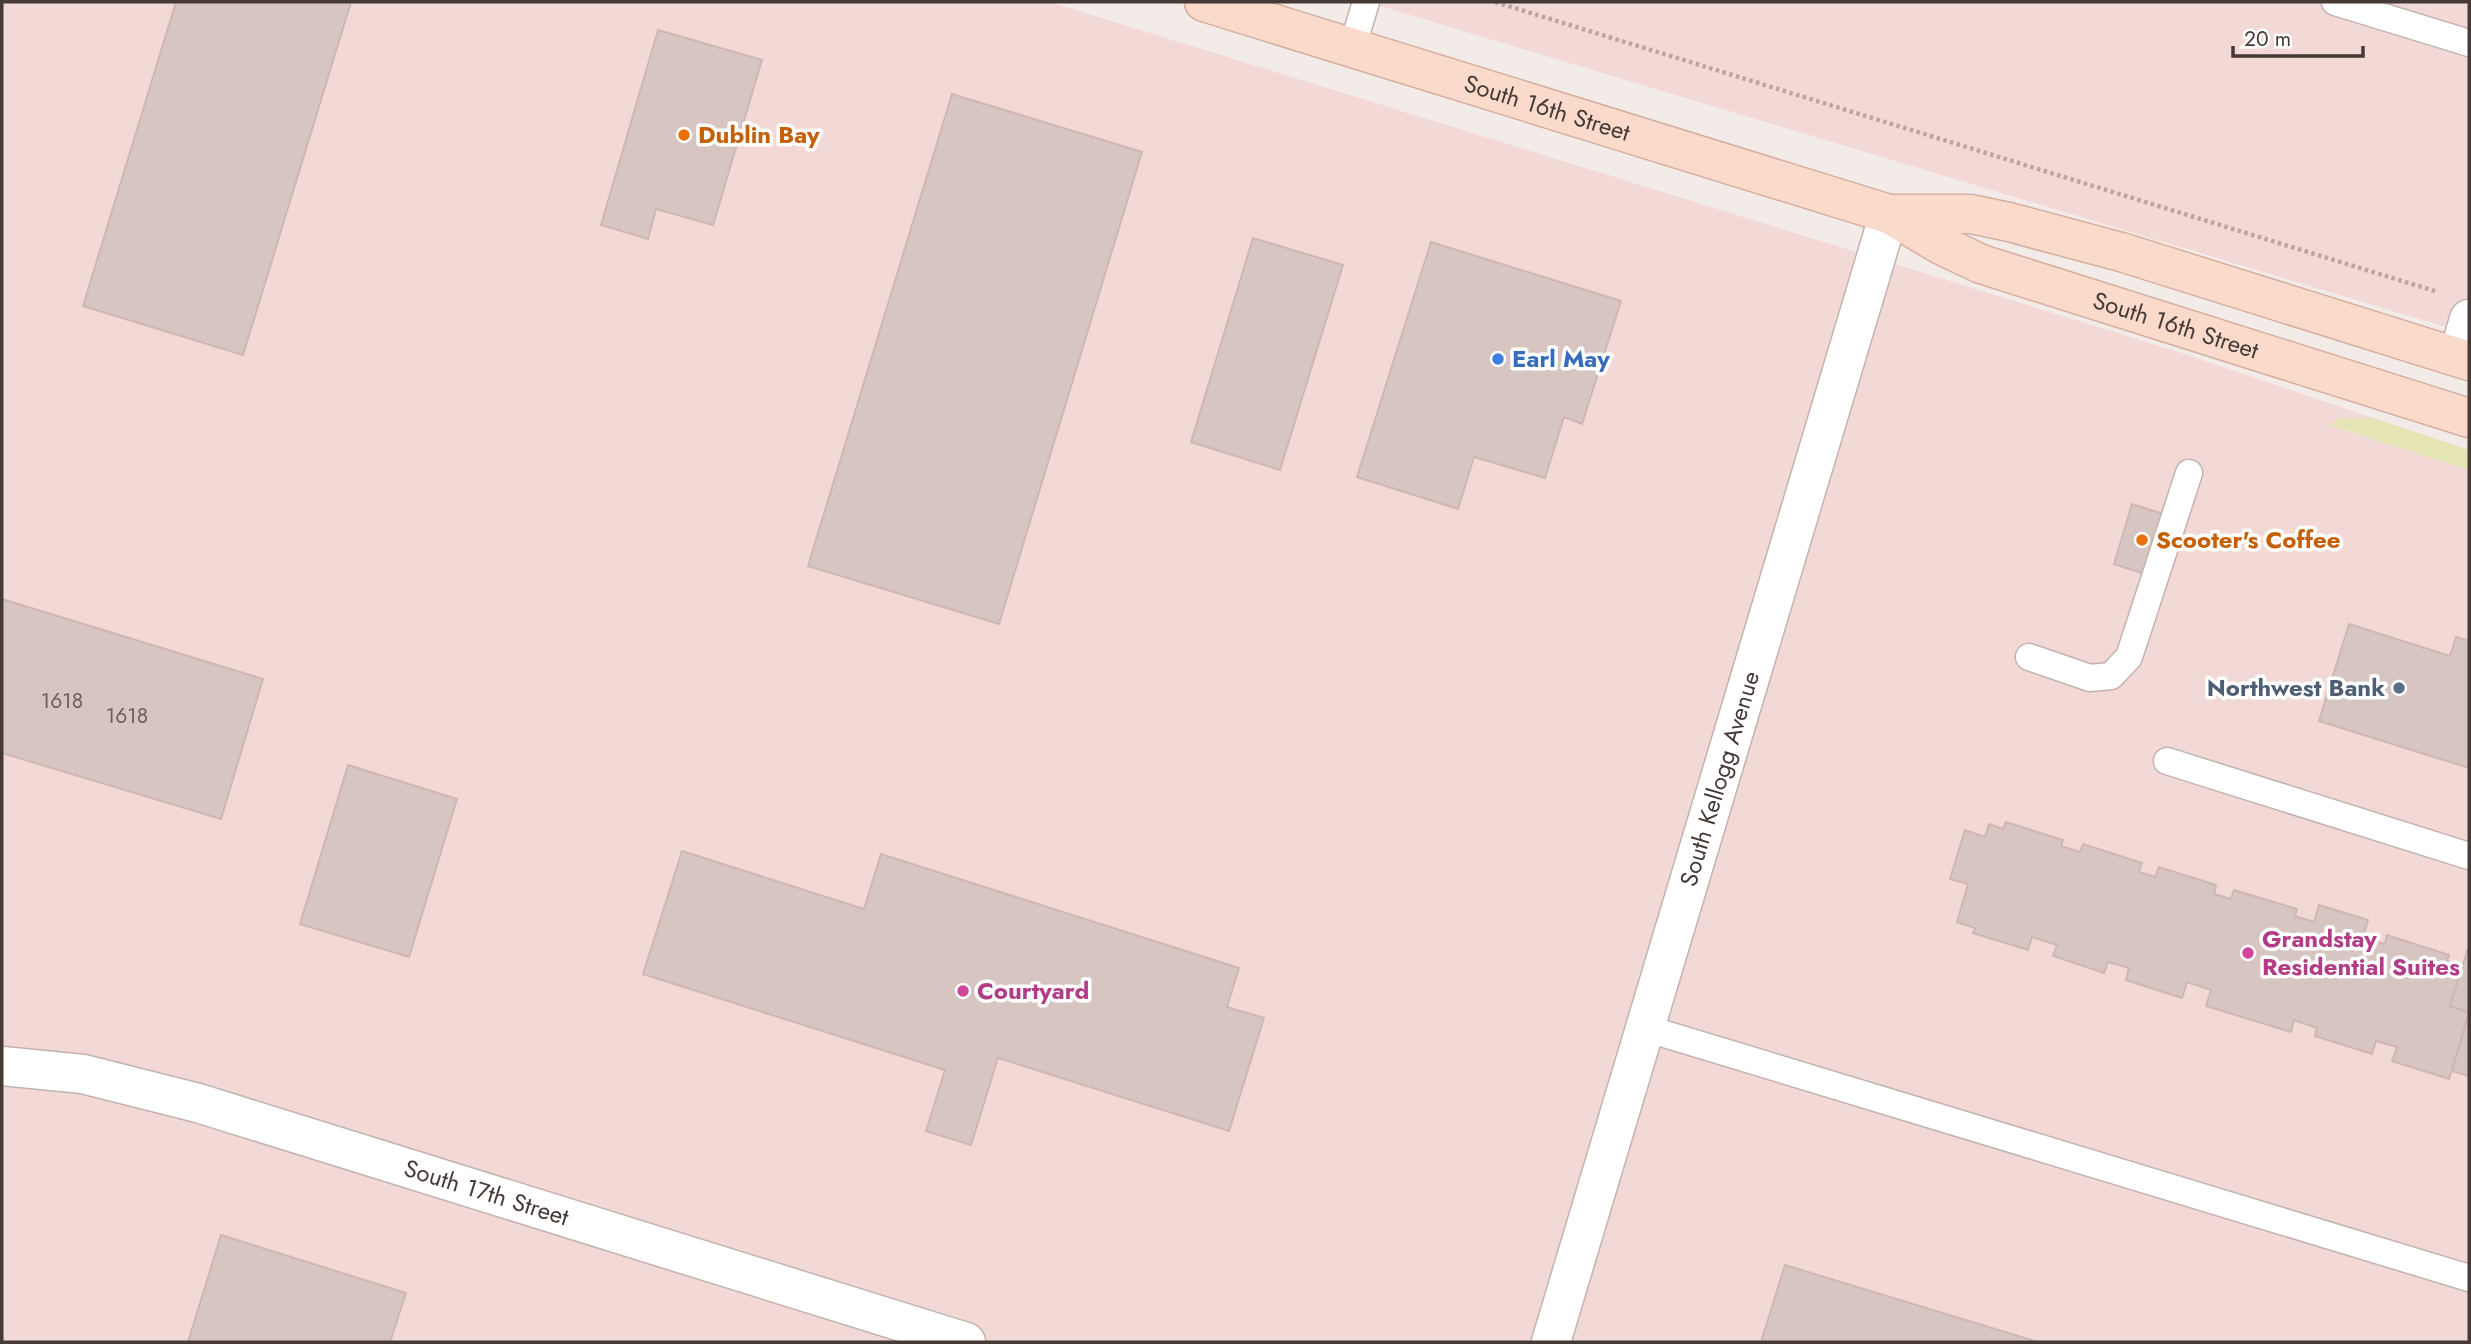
<svg xmlns="http://www.w3.org/2000/svg" width="2471" height="1344" font-family="Jost,sans-serif">
<style>
.commercial{fill:#f3d9d5}
.green{fill:#e4e4b4}
.building{fill:#d7c5c2;stroke:#ceb7b2;stroke-width:2}
.lines{fill:none;stroke-linecap:round;stroke-linejoin:round}
.service-casing{stroke:#c1b3af;stroke-width:29}
.minor-casing{stroke:#c1b3af;stroke-width:41}
.secondary-casing{stroke:#d5afa0;stroke-width:41}
.path{stroke:#bea49e;stroke-width:4.5;stroke-dasharray:3.5 3.5;stroke-linecap:butt}
.service{stroke:#fff;stroke-width:26}
.minor{stroke:#fff;stroke-width:38}
.secondary{stroke:#fadacb;stroke-width:38}
.food-dot{fill:#e8710a;stroke:#fff;stroke-width:2.5}
.shop-dot{fill:#3f7fe0;stroke:#fff;stroke-width:2.5}
.service-dot{fill:#5c6f8a;stroke:#fff;stroke-width:2.5}
.hotel-dot{fill:#d1479c;stroke:#fff;stroke-width:2.5}
.labels{text-anchor:middle;stroke-width:7;stroke-linejoin:round;paint-order:stroke}
.number-label{font-size:21px;fill:#6a5d5a}
.street-label{font-size:24px;fill:#463a37;stroke:#fff}
.food-label{font-size:24px;font-weight:bold;fill:#c56008;stroke:#fff;text-anchor:start}
.shop-label{font-size:24px;font-weight:bold;fill:#366cbe;stroke:#fff;text-anchor:start}
.service-label{font-size:24px;font-weight:bold;fill:#4e5e75;stroke:#fff;text-anchor:end}
.hotel-label{font-size:24px;font-weight:bold;fill:#b23c85;stroke:#fff;text-anchor:start}
</style>
<rect width="100%" height="100%" fill="#f3ebe8"/>
<!-- commercial -->
<g class="commercial">
<polygon points="2,2 1050,2 2182,353 2373,418 2339,419 2330,426 2469,470 2469,1342 2,1342"/>
<polygon points="1367,2 2469,2 2469,334"/>
</g>
<!-- green -->
<polygon class="green" points="2373,418 2469,450 2469,470 2329,425 2339,419"/>
<!-- building -->
<g class="building">
<polygon points="176,2 351,2 243,355 83,306"/>
<polygon points="658,30 762,60 713,225 656,209 648,239 601,225"/>
<polygon points="952,94 1142,152 999,624 808,566"/>
<polygon points="1253,238 1343,265 1280,470 1191,442"/>
<polygon points="1431,242 1621,301 1582,424 1564,417 1545,478 1474,457 1458,509 1357,477"/>
<polygon points="2132,504 2170,516 2151,576 2114,564"/>
<polygon points="2,599 263,679 221,819 2,753"/>
<polygon points="2349,624 2450,656 2456,637 2469,641 2469,768 2319,721"/>
<polygon points="348,765 457,799 409,957 300,924"/>
<polygon points="2006,822 2063,840 2061,846 2080,852 2083,844 2142,863 2139,872 2155,877 2159,867 2216,885 2214,894 2231,899 2234,890 2297,909 2295,916 2314,922 2319,905 2368,920 2363,938 2385,944 2387,935 2449,955 2447,961 2463,966 2450,1006 2469,1013 2449,1079 2392,1061 2397,1047 2376,1041 2372,1054 2315,1036 2317,1028 2294,1020 2291,1032 2206,1006 2211,990 2187,982 2182,998 2126,980 2129,968 2108,962 2104,973 2053,956 2057,945 2032,937 2028,950 1973,933 1975,928 1957,922 1968,884 1950,879 1965,830 1985,837 1989,824 2003,829"/>
<polygon points="682,851 864,909 881,854 1239,968 1227,1007 1264,1018 1229,1131 998,1058 971,1145 926,1131 945,1070 643,974"/>
<polygon points="2469,945 2469,1012 2450,1006"/>
<polygon points="2469,1013 2469,1076 2452,1071"/>
<polygon points="221,1235 406,1293 390,1342 188,1342"/>
<polygon points="1785,1265 2038,1342 1761,1342"/>
</g>
<g class="lines">
<!-- service casing -->
<g class="service-casing">
<g id="service">
<polyline points="2335,2 2469,43"/>
<polyline points="1352,48 1366,2"/>
<polyline points="2029,657 2090,678 2111,676 2129,657 2189,473"/>
<polyline points="2167,761 2469,856"/>
<polyline points="1645,1028 2469,1278"/>
</g>
</g>
<!-- minor casing -->
<g class="minor-casing">
<g id="minor">
<polyline points="2458,357 2469,319"/>
<path id="s1" d="M 2,1066 L 83,1074 L 198,1103 L 966,1342"/>
<path id="s2" d="M 1551,1342 L 1889,214"/>
</g>
</g>
<!-- secondary casing -->
<g class="secondary-casing">
<g id="secondary">
<path id="s3" d="M 1204,2 L 1889,214 L 1941,245 L 1981,264 L 2469,418"/>
<polyline points="1891,214 1971,214 2009,222 2121,252 2469,361"/>
</g>
</g>
<!-- path -->
<polyline class="path" points="1495,2 2438,292"/>
<!-- service -->
<use href="#service" class="service"/>
<!-- minor -->
<use href="#minor" class="minor"/>
<!-- secondary -->
<use href="#secondary" class="secondary"/>
</g>
<!-- markers -->
<g class="food-dot">
<circle cx="684" cy="135" r="7"/>
<circle cx="2142" cy="540" r="7"/>
</g>
<circle class="shop-dot" cx="1498" cy="359" r="7"/>
<circle class="service-dot" cx="2399" cy="688" r="7"/>
<g class="hotel-dot">
<circle cx="2248" cy="953" r="7"/>
<circle cx="963" cy="991" r="7"/>
</g>
<g class="labels">
<!-- number labels -->
<g class="number-label">
<text x="62" y="708">1618</text>
<text x="127" y="723">1618</text>
</g>
<!-- street labels -->
<g class="street-label">
<text dy="8" stroke="none"><textPath href="#s3" startOffset="359">South 16th Street</textPath></text>
<text dy="8" stroke="none"><textPath href="#s3" startOffset="1026">South 16th Street</textPath></text>
<text dy="8" stroke="none"><textPath href="#s2" startOffset="588">South Kellogg Avenue</textPath></text>
<text dy="8" stroke="none"><textPath href="#s1" startOffset="502">South 17th Street</textPath></text>
</g>
<!-- food labels -->
<g class="food-label">
<text x="698" y="143">Dublin Bay</text>
<text x="2156" y="548">Scooter's Coffee</text>
</g>
<!-- shop labels -->
<g class="shop-label">
<text x="1512" y="367">Earl May</text>
</g>
<!-- service labels -->
<g class="service-label">
<text x="2385" y="696">Northwest Bank</text>
</g>
<!-- hotel labels -->
<g class="hotel-label">
<text x="2262" y="947">Grandstay<tspan x="2262" dy="28">Residential Suites</tspan></text>
<text x="977" y="999">Courtyard</text>
</g>
</g>
<!-- border -->
<rect width="2471" height="1344" fill="none" stroke="#463a37" stroke-width="7"/>
<!-- scale -->
<path d="M2233 46v10h130v-10" fill="none" stroke="#463a37" stroke-width="3.5"/>
<text x="2244" y="46" font-size="21" fill="#463a37" stroke="#ffffff" stroke-width="5" paint-order="stroke">20 m</text>
</svg>
